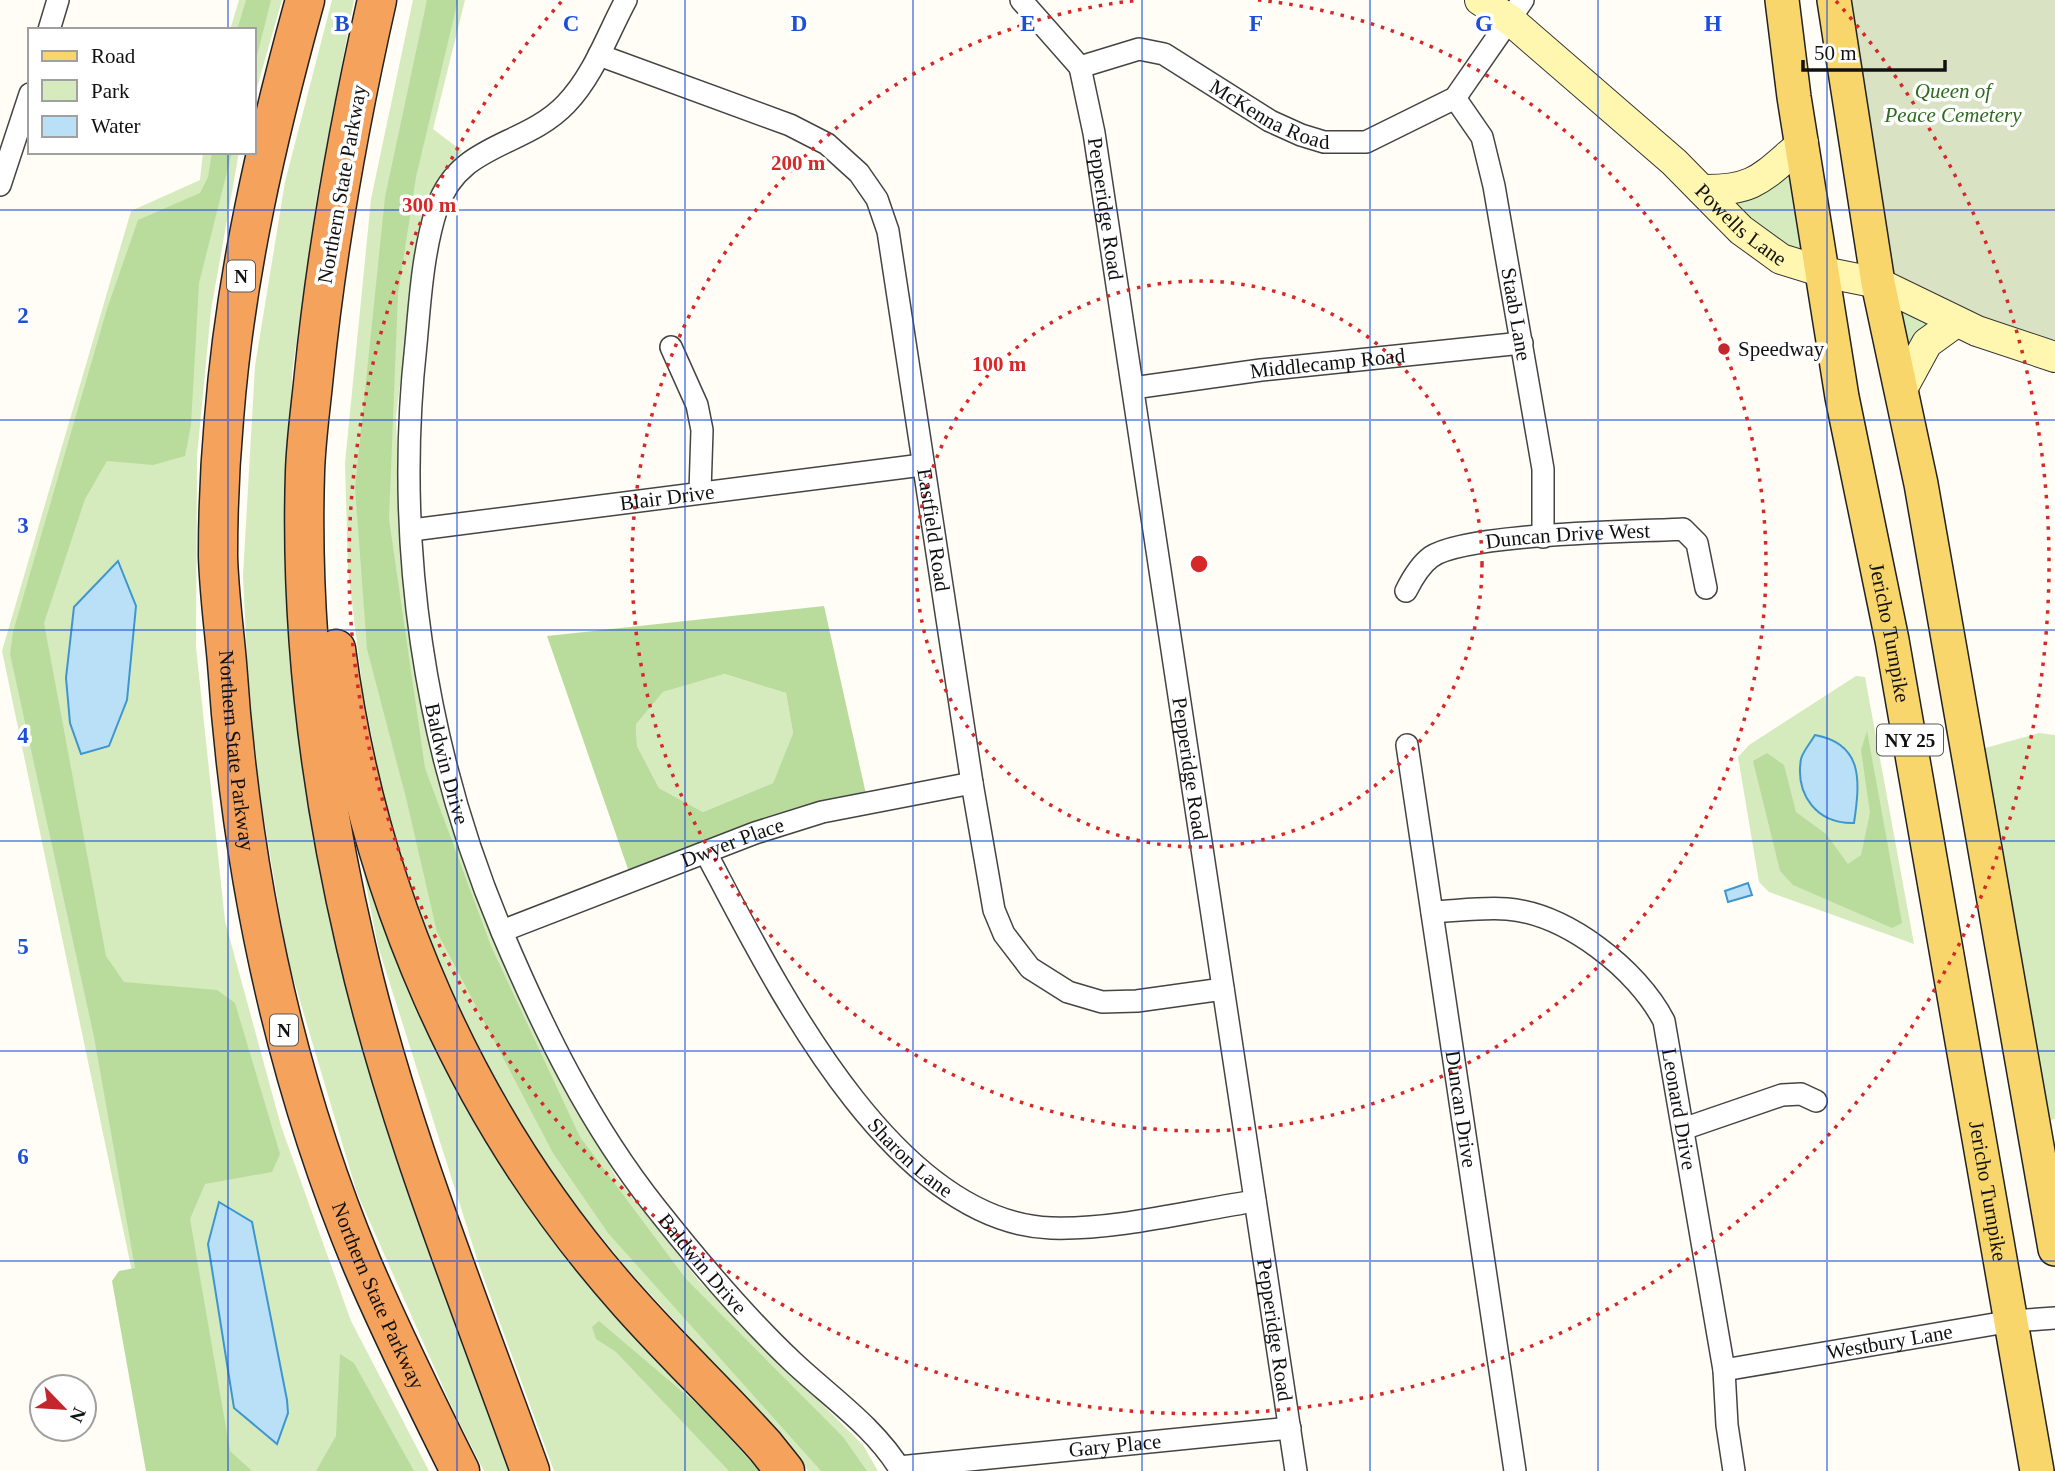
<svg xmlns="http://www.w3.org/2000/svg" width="2055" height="1471" font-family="'Times New Roman',serif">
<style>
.green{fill:#d5ebbd}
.forest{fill:#b9dc9c;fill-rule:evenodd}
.cemetery{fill:#d9e3c4}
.water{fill:#b9e0f7;stroke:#3f96cf;stroke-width:2}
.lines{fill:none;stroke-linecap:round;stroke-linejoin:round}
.street-casing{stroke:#444;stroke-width:24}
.secondary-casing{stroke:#333;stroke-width:32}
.primary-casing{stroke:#222;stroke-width:36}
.highway-casing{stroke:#222;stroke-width:41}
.street{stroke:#fff;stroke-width:21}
.secondary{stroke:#fff6b0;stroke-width:30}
.primary{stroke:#f9d66b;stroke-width:33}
.highway{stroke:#f5a25d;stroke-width:38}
.grid{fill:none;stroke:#1d4ed8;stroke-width:2;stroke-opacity:0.55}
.ring{fill:none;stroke:#d62828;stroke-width:3.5;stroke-dasharray:3.5 7}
.poi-dot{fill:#c4262e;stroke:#fff;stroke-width:2.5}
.labels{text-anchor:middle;stroke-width:7;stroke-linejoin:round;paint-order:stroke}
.shield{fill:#fff;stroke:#585858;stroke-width:2}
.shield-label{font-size:19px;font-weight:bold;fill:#111}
.park-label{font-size:21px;font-style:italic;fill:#2f6b1f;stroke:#fff}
.street-label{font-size:21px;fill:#111;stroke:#fff}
.poi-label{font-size:21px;fill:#111;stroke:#fff;text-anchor:start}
.grid-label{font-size:23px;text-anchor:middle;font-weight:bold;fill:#1d4ed8;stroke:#fff;stroke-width:7;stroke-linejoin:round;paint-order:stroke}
.centre{fill:#d62828;stroke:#fff;stroke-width:3.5}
.ring-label{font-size:21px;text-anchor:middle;font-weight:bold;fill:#d62828;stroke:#fff;stroke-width:7;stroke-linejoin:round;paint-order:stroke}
</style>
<rect width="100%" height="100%" fill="#fffdf5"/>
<!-- green -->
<g class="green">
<polygon points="239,0 282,0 254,98 254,30 230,30"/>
<polygon points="332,0 354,0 317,196 292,373 290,583 304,749 513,1471 484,1471 455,1414 357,1193 287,957 251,740 243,576 255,366 285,182"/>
<polygon points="413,0 465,0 433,129 462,151 438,178 420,228 396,417 400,542 412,652 444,796 487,926 544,1047 616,1177 699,1281 863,1445 878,1471 808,1471 798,1455 629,1271 555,1180 500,1088 446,982 388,821 363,691 348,570 345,463 371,199"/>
<polygon points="203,152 239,152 211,310 197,456 196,647 225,921 281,1126 351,1321 429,1471 170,1471 131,1267 2,651 131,211 200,180"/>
<polygon points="1796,160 1812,263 1719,197"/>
<polygon points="1884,290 1948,324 1903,381"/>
<polygon points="723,674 786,693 793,733 773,783 703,812 659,788 637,746 636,723 663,692"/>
<polygon points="1856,676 1865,677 1914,944 1769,892 1759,882 1738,757 1749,745"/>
<polygon points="2039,733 2055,735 2055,1119 2033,1124 1967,753"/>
<polygon points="360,854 468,1101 771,1471 554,1471 480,1268 378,946"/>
</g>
<!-- forest -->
<g class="forest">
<polygon points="246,0 271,0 254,68 254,30 237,30"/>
<polygon points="427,0 458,0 416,177 398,294 389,519 425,768 491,946 580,1137 686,1279 843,1437 867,1471 821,1471 608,1233 553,1153 437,932 406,798 367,649 355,488 385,197"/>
<polygon points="212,152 232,152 199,283 191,425 185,456 153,465 107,461 85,499 44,623 106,956 124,982 217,990 235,1003 280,1154 272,1172 205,1184 190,1219 230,1451 252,1471 146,1471 112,1281 119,1271 135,1268 94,1037 10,654 13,632 107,309 138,220 200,193 208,177"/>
<path d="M 824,606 L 866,794 L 629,872 L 547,636 ZM 724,674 L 786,693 L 793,733 L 773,783 L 703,812 L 659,788 L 637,746 L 636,724 L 663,692 Z"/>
<polygon points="1867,731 1902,923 1892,928 1793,885 1780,871 1753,761 1767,753 1784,765 1796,812 1826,834 1848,864 1861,855 1870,813 1861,750"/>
<polygon points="599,1321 705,1411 759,1471 729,1471 616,1352 596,1339 592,1327"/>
<polygon points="340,1354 354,1363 414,1471 316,1471 336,1436"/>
</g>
<!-- cemetery -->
<polygon class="cemetery" points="1834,0 2055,0 2055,357 1878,283"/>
<!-- water -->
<g class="water">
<polygon points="118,561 136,606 127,700 109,746 81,754 70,723 66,678 74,607"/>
<path d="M 1815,735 C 1864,744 1860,782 1854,823 C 1817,824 1795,795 1801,759 C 1803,751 1811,742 1815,735 Z"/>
<polygon points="1748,883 1752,895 1728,902 1725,891"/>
<polygon points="219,1202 252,1222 287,1400 288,1413 277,1444 234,1408 208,1244"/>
</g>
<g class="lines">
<!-- street casing -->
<g class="street-casing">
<g id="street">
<path id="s1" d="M 626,0 C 607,35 594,75 566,104 C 524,148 459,142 437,208 C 423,250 420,300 416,344 C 394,543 424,747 502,932 C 543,1029 590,1125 656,1208 C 698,1261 743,1315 793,1362 C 829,1396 876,1428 901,1471"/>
<polyline points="1021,0 1080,67"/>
<polyline points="49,30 58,0"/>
<path id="s2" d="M 599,55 L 790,125 L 827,144 L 859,173 L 877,199 L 888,231 L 972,783 L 994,910 L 1004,934 L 1030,968 L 1068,992 L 1102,1002 L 1137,1001 L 1223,989"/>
<path id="s3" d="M 1080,67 L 1094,133 L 1296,1471"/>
<path id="s4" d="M 1080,67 L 1139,49 L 1164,54 L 1270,121 L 1301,135 L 1324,142 L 1366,142 L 1455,98 L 1523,0"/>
<path id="s5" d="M 1455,98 L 1482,137 L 1494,186 L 1543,469 L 1543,537"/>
<polyline points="0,185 30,94"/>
<polyline points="671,347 697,405 702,430 700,492"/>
<path id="s6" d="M 1133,388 L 1261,370 L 1522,343"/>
<path id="s7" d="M 412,530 L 922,465"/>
<path id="s8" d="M 1406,591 C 1412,579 1420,565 1431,557 C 1466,533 1633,532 1683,529 L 1697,543 L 1706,588"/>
<path id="s9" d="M 1407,745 L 1515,1471"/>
<path id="s10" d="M 706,853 C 772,977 890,1222 1051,1228 C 1116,1230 1190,1211 1255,1201"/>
<path id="s11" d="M 1432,912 C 1456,911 1483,907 1507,909 C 1567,914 1637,969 1664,1021 L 1724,1370 L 1727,1425 L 1734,1471"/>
<path id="s12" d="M 502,931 L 755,833 L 822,812 L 972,783"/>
<polyline points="1683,1129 1782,1095 1801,1094 1816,1101"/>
<path id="s13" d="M 1724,1370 L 2012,1321 L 2055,1318"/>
<path id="s14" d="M 899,1467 L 1290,1428"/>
</g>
</g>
<!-- secondary casing -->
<g class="secondary-casing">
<g id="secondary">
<path id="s15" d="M 1480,0 L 1510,20 L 1674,162 L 1741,230 L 1781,259 L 1823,272 L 1878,283 L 1977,331 L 2055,357"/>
<path d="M 1702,190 C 1757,191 1763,176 1803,143"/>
<polyline points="1902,389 1927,343 1956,322"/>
</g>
</g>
<!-- primary casing -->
<g class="primary-casing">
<g id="primary">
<path id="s16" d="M 1782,0 L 1794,97 L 1842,397 L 1892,640 L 2037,1471"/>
<polyline points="1834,0 1878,283 1921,484 2055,1249"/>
</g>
</g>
<!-- highway casing -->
<g class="highway-casing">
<g id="highway">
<path id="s17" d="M 305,0 C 267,138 235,276 224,419 C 220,464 218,511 218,556 C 219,592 224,628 227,663 C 241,869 282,1072 362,1264 C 392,1334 426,1403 460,1471"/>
<path d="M 377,0 C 349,124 327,247 314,374 C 311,406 306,439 305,472 C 300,630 320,792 356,946 C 397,1125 468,1298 530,1471"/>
<path d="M 336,649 C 367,889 465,1118 627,1300 C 671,1350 720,1396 765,1446 L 785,1471"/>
</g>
</g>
<!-- street -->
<use href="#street" class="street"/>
<!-- secondary -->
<use href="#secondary" class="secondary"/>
<!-- primary -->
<use href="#primary" class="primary"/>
<!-- highway -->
<use href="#highway" class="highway"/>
</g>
<!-- grid -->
<path class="grid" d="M 228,0 L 228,30M 457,0 L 457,1471M 685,0 L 685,1471M 913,0 L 913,1471M 1142,0 L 1142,1471M 1370,0 L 1370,1471M 1598,0 L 1598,1471M 1827,0 L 1827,1471M 228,152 L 228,1471M 0,210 L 2055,210M 0,420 L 2055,420M 0,630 L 2055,630M 0,841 L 2055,841M 0,1051 L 2055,1051M 0,1261 L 2055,1261"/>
<!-- distance rings -->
<g class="ring">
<circle cx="1199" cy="564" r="283"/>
<path d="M1258 0A567 567 0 1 1 1140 0"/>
<path d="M1836 1A850 850 0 1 1 562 1"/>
</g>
<!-- markers -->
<circle class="poi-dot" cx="1724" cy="349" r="7"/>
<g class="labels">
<!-- shield labels -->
<g class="shield">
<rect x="227" y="260.5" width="28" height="31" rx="5"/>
<rect x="1877" y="724.5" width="66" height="31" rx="5"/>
<rect x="270" y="1014.5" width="28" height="31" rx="5"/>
</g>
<g class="shield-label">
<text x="241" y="283">N</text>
<text x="1910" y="747">NY 25</text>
<text x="284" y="1037">N</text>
</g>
<!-- park labels -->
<g class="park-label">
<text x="1953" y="98">Queen of<tspan x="1953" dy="24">Peace Cemetery</tspan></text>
</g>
<!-- street labels -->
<g class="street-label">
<text dy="7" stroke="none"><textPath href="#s4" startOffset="210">McKenna Road</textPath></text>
<text transform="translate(342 184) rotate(-80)" y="7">Northern State Parkway</text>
<text dy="7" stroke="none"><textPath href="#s3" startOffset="144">Pepperidge Road</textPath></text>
<text dy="7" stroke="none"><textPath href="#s15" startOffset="345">Powells Lane</textPath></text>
<text dy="7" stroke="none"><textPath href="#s5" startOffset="228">Staab Lane</textPath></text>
<text dy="7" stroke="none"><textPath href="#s6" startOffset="196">Middlecamp Road</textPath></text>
<text dy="7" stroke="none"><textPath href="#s7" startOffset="257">Blair Drive</textPath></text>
<text dy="7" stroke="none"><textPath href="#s2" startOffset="656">Eastfield Road</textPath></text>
<text dy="7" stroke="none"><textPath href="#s8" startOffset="182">Duncan Drive West</textPath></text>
<text dy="7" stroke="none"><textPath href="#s16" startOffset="642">Jericho Turnpike</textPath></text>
<text dy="7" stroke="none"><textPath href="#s17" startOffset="760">Northern State Parkway</textPath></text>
<text dy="7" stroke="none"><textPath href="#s1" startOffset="852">Baldwin Drive</textPath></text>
<text dy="7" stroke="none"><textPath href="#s3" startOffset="710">Pepperidge Road</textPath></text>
<text dy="7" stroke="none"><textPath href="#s12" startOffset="247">Dwyer Place</textPath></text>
<text dy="7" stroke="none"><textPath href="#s9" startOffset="368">Duncan Drive</textPath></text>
<text dy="7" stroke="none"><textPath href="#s11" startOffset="364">Leonard Drive</textPath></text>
<text dy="7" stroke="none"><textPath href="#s10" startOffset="369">Sharon Lane</textPath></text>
<text dy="7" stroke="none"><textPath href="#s16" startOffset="1209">Jericho Turnpike</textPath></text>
<text dy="7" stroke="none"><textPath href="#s1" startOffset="1419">Baldwin Drive</textPath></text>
<text dy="7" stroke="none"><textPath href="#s17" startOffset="1326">Northern State Parkway</textPath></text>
<text dy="7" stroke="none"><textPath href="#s3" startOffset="1278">Pepperidge Road</textPath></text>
<text dy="7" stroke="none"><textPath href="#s13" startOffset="168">Westbury Lane</textPath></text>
<text dy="7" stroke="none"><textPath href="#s14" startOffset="217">Gary Place</textPath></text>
</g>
<!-- poi labels -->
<g class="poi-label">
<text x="1738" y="356">Speedway</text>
</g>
</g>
<g class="grid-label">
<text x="342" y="31">B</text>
<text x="571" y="31">C</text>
<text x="799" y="31">D</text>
<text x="1028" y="31">E</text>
<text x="1256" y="31">F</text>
<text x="1484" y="31">G</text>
<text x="1713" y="31">H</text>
<text x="23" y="323">2</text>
<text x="23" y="533">3</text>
<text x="23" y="743">4</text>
<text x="23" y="954">5</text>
<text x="23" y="1164">6</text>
</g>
<circle cx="1199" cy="564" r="10" class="centre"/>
<g class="ring-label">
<text x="798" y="170">200 m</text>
<text x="429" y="212">300 m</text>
<text x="999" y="371">100 m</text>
</g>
<!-- legend -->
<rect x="28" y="28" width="228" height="126" fill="#ffffff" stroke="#a0a0a0" stroke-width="2"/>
<rect x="42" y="51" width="35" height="10" fill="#f9d66b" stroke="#a0a0a0" stroke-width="2"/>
<text x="91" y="63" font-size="21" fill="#111111">Road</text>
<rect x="42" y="80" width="35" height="21" fill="#d5ebbd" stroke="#a0a0a0" stroke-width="2"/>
<text x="91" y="98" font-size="21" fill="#111111">Park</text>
<rect x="42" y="116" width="35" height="21" fill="#b9e0f7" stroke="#a0a0a0" stroke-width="2"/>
<text x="91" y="133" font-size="21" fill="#111111">Water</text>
<!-- north arrow -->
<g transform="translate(63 1408) rotate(115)"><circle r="33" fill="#ffffff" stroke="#a0a0a0" stroke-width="2"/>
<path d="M0-5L12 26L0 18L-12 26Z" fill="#c4262e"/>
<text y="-10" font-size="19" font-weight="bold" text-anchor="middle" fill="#111111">N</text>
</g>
<!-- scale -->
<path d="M1803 60v10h142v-10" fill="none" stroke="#111111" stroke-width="3.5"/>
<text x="1814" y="60" font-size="21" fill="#111111" stroke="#ffffff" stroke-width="5" paint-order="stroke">50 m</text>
</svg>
